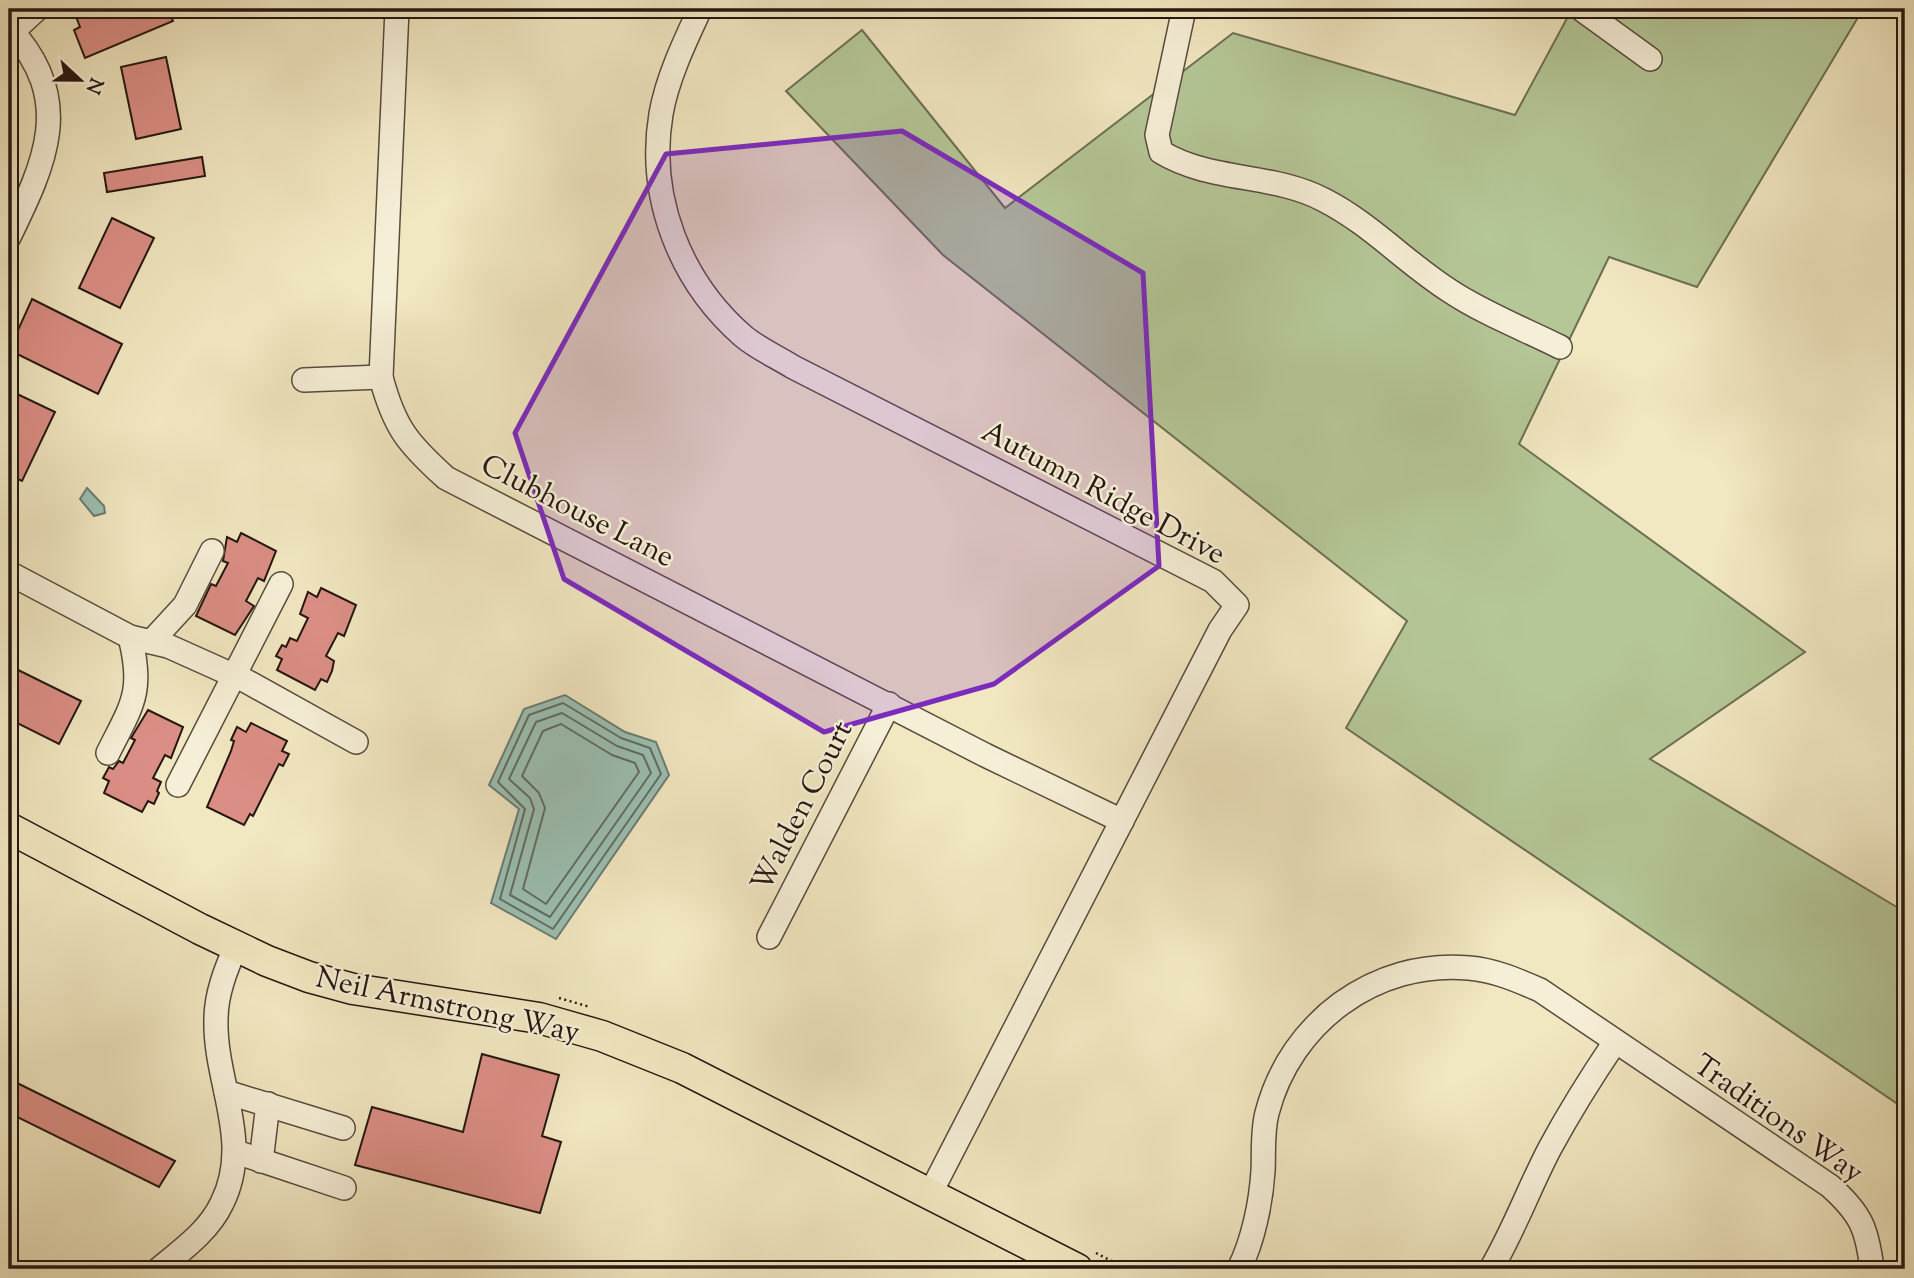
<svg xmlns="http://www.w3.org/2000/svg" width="1914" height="1278" font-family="'Sorts Mill Goudy',serif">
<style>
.green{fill:#b5c797;stroke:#6c6f54;stroke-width:2}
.water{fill:#9bc0b3;stroke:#6b7c72;stroke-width:2}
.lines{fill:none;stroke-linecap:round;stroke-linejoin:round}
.shore{stroke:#606c62;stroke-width:2}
.building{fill:#db8e85;stroke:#241710;stroke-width:2}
.minor-casing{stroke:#574b3c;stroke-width:26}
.major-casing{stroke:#241710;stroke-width:33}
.path{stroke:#241710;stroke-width:2.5;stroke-dasharray:2 3.5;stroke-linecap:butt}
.minor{stroke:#f6efd7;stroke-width:23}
.major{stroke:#f1e7c1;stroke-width:30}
.marked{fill:#7b2cbf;fill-opacity:0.2;stroke:#7b2cbf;stroke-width:5;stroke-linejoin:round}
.labels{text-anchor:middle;stroke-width:5;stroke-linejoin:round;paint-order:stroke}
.street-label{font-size:30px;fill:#241710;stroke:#f6efd7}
</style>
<rect width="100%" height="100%" fill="#f1e7c1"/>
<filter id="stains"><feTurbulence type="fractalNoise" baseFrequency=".00286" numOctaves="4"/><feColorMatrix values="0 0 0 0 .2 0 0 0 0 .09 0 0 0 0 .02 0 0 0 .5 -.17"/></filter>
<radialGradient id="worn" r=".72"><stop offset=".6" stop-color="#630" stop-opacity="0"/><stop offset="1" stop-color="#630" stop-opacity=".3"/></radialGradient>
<!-- green -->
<polygon class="green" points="1572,9 1863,9 1697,287 1609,257 1519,444 1805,652 1650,759 1905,912 1905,1109 1346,728 1407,621 943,255 786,91 862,30 1005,208 1233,33 1515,115"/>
<!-- water -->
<g class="water">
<polygon points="87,488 104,506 105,513 94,516 80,499"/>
<polygon points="565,695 625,732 656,742 669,775 556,939 491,903 519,809 489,785 524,709"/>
</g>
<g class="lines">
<!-- shore -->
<g class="shore">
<polygon points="563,703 621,738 650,748 661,774 553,929 500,899 525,809 498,782 529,715"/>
<polygon points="562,713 617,746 643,755 651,773 550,917 510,895 534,809 530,798 509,779 536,722"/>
<polygon points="561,724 612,755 635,763 639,772 546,904 523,889 545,808 539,793 522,776 543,731"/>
</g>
</g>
<!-- building -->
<g class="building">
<polygon points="73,9 167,9 173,21 85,58 74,30 80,27"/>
<polygon points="166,57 181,129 136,139 121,67"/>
<polygon points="202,157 205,176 107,192 104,173"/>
<polygon points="112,218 154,238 120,308 79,288"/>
<polygon points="32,299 122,344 98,394 9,350"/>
<polygon points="15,393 55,412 22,481 9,475 9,406"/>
<polygon points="241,533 276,551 264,581 258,578 246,601 254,606 235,635 196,616 211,584 216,586 228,563 223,561 227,537 237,542"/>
<polygon points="321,588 356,605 344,636 338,633 326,656 334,661 332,671 327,682 321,679 315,690 277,670 282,659 276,656 282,645 286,647 290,638 297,641 308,618 300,614 308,592 317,597"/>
<polygon points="12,667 81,701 59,744 9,719 9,674"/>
<polygon points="148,710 183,727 171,758 165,755 153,778 161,782 157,791 159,793 154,804 148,801 142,812 104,793 109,781 103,778 109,767 113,769 119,761 123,763 135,740 131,738"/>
<polygon points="251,723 287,741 282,751 289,754 283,766 279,764 253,816 250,814 244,825 207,807 231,751 234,741 231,740 237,727 246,732"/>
<polygon points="482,1054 559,1075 542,1136 561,1142 540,1213 355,1165 372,1107 463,1132"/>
<polygon points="9,1079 175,1161 159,1187 9,1113"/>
</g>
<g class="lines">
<!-- minor casing -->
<g class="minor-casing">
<g id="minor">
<path d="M 397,9 L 381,377 C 394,427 408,444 446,478 L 985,755 L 1122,821"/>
<path d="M 700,9 C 685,41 667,79 661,114 C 647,197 680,281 743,336 C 757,348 777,357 793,367 L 1213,581 L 1237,605 L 1220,630 L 930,1194"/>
<path d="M 1184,9 L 1157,135 L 1161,152 C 1210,182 1273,173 1324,200 C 1371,224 1406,263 1450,291 C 1483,313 1524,329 1560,347"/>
<polyline points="1581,9 1650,59"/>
<path d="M 9,28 C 76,99 45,163 9,237"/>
<polyline points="12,32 37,9"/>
<polyline points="304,380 381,377"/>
<polyline points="9,573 130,637 168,646 246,681 356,742"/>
<polyline points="151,642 185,605 212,551"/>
<path d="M 108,753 C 132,705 144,692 130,637"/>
<polyline points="178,785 281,584"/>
<polyline points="769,937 889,704"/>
<polyline points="226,1092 343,1128"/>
<polyline points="236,1152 344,1188"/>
<polyline points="261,1161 268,1104"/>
<path d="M 159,1269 C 182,1250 209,1231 222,1203 C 253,1141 214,1082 216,1019 C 216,994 226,969 236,946"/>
<path d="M 1239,1269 C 1253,1241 1261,1203 1263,1171 C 1264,1152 1262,1132 1267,1113 C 1290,1023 1375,959 1469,968 C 1494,970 1517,980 1540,990 L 1830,1186 C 1861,1214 1867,1228 1872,1269"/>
<path d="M 1491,1269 C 1514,1230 1529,1188 1550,1148 C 1570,1111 1592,1076 1615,1042"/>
</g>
</g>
<!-- major casing -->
<g class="major-casing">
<polyline id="major" points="9,828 200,929 267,961 309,977 353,989 539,1018 602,1036 682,1068 1077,1269"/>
</g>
<!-- path -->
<g class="path">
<polyline points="559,998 590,1007"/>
<polyline points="1096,1253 1127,1269"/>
</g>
<!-- minor -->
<use href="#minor" class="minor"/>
<!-- major -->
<use href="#major" class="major"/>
</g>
<!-- marked area -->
<path class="marked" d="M 902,131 L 1143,273 L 1159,566 L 994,684 L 824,732 L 564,579 L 515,433 L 666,154 Z"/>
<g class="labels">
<!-- street labels -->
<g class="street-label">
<text transform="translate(1104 492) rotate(28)" y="10">Autumn Ridge Drive</text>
<text transform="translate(578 510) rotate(27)" y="10">Clubhouse Lane</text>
<text transform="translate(801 806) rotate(-63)" y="10">Walden Court</text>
<text transform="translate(448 1004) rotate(12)" y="10">Neil Armstrong Way</text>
<text transform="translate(1779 1118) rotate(35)" y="10">Traditions Way</text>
</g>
</g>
<!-- margin -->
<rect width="1914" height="1278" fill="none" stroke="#f1e7c1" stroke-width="35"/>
<rect x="10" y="10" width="1893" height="1257" fill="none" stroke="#241710" stroke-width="3.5"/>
<rect x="18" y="18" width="1879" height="1243" fill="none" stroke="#241710" stroke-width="2"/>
<!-- north arrow -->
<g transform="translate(80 80) rotate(112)" stroke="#f6efd7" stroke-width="5" paint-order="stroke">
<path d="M0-5L12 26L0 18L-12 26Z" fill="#241710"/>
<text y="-10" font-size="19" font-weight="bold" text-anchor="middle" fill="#241710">N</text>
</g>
<rect width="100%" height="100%" filter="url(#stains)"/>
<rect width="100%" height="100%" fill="url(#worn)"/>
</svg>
